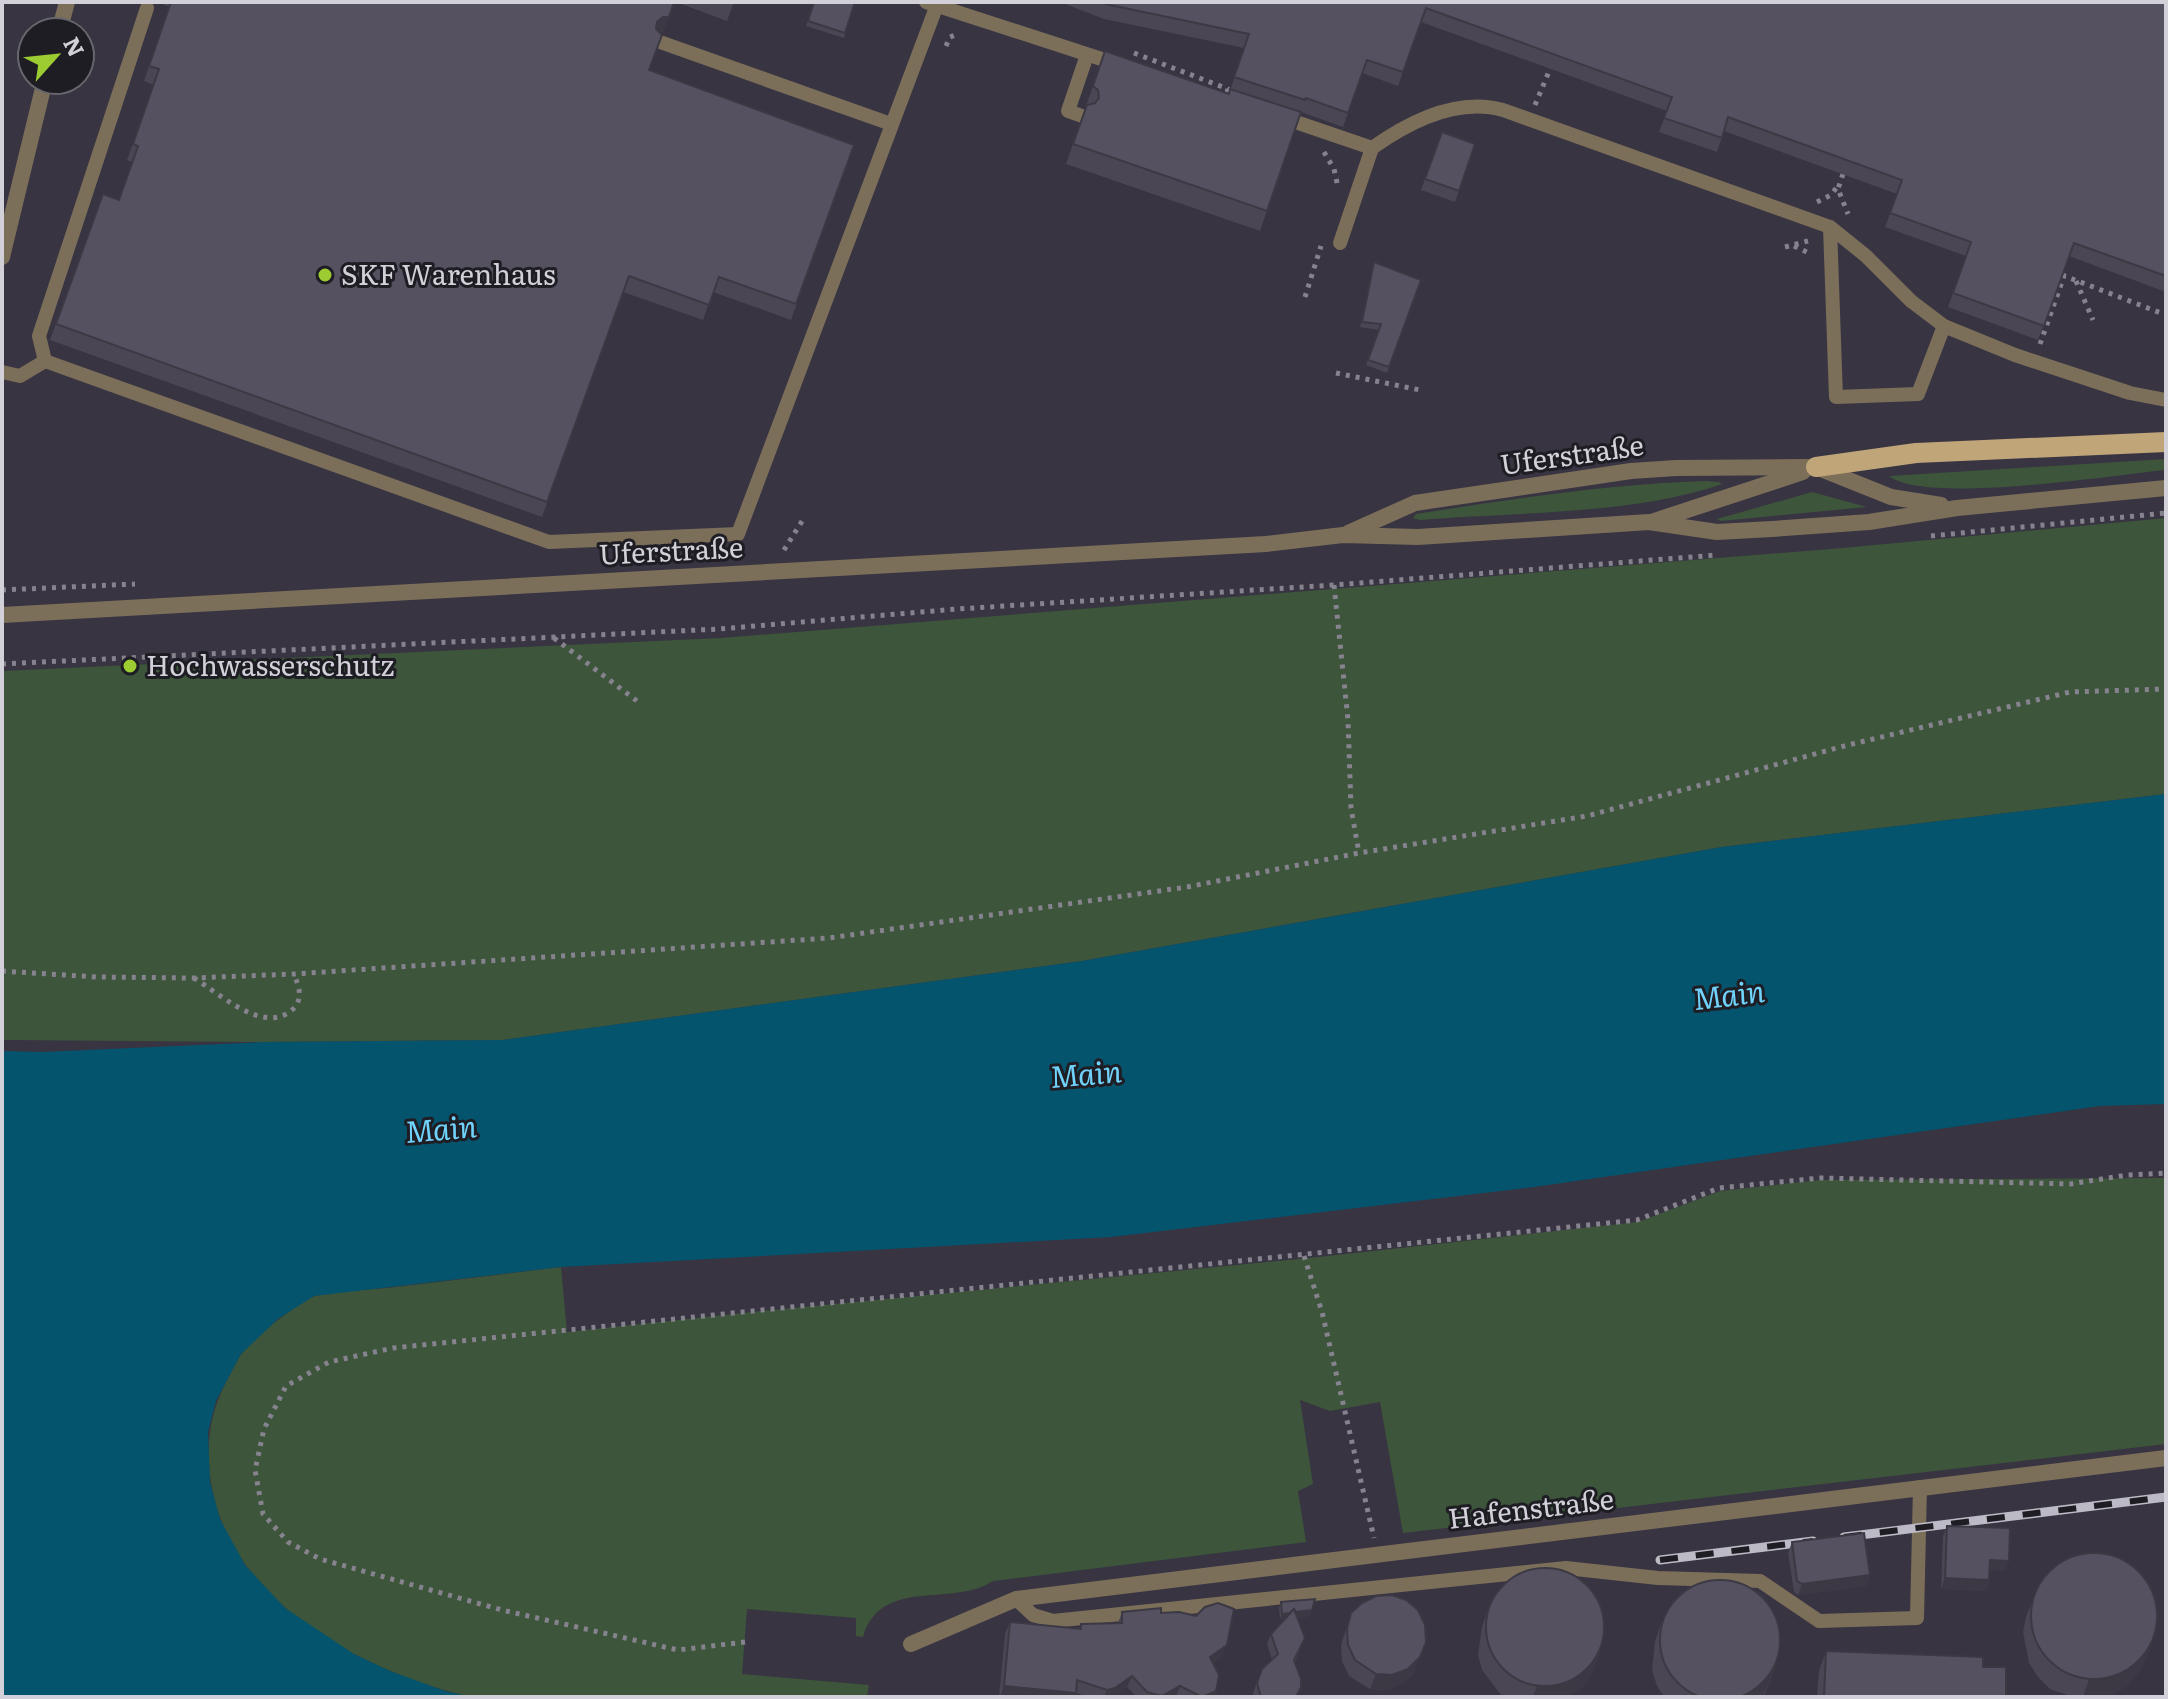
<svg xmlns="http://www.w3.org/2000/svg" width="2168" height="1699" font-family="Literata,serif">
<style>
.green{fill:#3c553b}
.water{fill:#05546d}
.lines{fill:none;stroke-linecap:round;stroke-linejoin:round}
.path{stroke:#86838e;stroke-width:5;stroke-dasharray:4 6;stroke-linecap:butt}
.lane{stroke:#7c6f5a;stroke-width:14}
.street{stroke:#7c6f5a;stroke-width:16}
.primary{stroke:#c0a579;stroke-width:20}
.rail-casing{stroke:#bcbac4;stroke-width:9}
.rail{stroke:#1f1d24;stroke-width:6;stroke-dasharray:18;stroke-linecap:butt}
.wall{fill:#4a4653}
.shaded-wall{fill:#3c3944}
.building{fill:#565161;stroke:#3c3944;stroke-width:2}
.poi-dot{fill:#9ccb32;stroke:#1f1d24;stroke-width:3}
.labels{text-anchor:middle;stroke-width:6;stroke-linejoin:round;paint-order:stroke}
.poi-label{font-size:28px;fill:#d2d0d9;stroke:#1f1d24;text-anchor:start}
.street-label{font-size:28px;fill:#d2d0d9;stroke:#1f1d24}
.water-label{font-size:30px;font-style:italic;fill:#70d3fb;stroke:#1f1d24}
</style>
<rect width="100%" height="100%" fill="#383442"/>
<!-- green -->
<g class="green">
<path d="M 2166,459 L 2166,470 C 2114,475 1926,505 1889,476 Z"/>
<path d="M 1705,481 L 1719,482 L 1722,484 C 1634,515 1514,512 1420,520 L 1413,518 L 1416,514 C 1512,499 1608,484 1705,481 Z"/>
<polygon points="1812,492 1867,507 1721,521 1717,519"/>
<polygon points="2166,518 2166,794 1722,847 1082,961 502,1040 266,1042 2,1040 2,671 720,638 1831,549"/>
<path d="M 2166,1178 L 2166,1444 L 1403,1533 L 1380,1402 L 1330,1411 L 1300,1400 L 1313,1484 L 1298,1491 L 1306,1542 L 993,1581 C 952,1608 881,1576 863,1637 L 856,1636 L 856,1618 L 747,1609 L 742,1674 L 869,1685 L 867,1697 L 471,1697 C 358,1671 216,1595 209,1464 C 208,1429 212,1410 228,1378 C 232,1371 235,1363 240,1356 C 251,1340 296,1303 315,1296 C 334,1290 366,1290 387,1288 C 445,1281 503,1274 561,1267 L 567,1332 L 761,1311 L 1309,1258 L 1638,1222 L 1720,1191 L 1820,1180 Z"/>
</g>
<!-- water -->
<polygon class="water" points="2166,794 2166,1104 2100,1106 1534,1187 1111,1237 561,1267 314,1296 278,1319 241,1354 216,1401 208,1432 210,1482 220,1519 245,1565 285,1608 354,1654 390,1671 445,1691 471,1697 2,1697 2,1051 42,1052 266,1042 502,1040 1082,961 1722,847"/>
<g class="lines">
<!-- path -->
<g class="path">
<polyline points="946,46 950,37 958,34"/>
<polyline points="1134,53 1228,89 1225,98"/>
<polyline points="1535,105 1550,69"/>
<polyline points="1324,152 1334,169 1338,187"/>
<polyline points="1843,174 1838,189 1848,214"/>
<polyline points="1817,202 1831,195 1837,187"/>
<polyline points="1794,246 1811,254"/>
<polyline points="1785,247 1808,241"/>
<polyline points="2062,275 2166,315"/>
<polyline points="2076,281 2093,320"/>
<polyline points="1305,297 1321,246"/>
<polyline points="2040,344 2064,276"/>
<polyline points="1336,373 1420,390"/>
<polyline points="1931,536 2166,513"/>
<polyline points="784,550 804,518"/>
<polyline points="1334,585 1348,720 1351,808 1359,853"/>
<polyline points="2,590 135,584"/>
<polyline points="554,638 637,701"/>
<polyline points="2,664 719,629 957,609 1334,585 1717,555"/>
<polyline points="2,971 97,977 193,978 294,974 829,938 1187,887 1359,853 1587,816 1848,745 2070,692 2166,689"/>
<path d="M 194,978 C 219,993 263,1035 292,1010 C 304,999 299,987 294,974"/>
<polyline points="1304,1256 1322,1312 1374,1538"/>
<polyline points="745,1642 678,1650 502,1610 320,1559 288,1542 263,1514 255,1470 264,1429 286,1386 329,1362 393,1348 1637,1220 1719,1188 1820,1178 2070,1184 2127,1175 2166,1173"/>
</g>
<!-- lane -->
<g class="lane">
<polyline points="926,2 1120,65"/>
<polyline points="660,42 891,124"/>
<polyline points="1082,116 1068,111 1087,55"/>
<polyline points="1281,117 1372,148 1340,243"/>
<path d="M 1372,148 C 1410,121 1457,97 1503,110 L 1830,227 L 1866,256 L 1911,301 L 1944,326 L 2015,355 L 2130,393 L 2166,400"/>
<polyline points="1830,227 1836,397 1918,394 1944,326"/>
<polyline points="45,361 39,336 147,8"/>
<polyline points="2,372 20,376 45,361 549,542 738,534 937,5"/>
<polyline points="1016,1599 1033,1615 1053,1621 1566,1568 1658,1578 1760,1581 1819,1621 1917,1618 1920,1487"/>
</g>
<!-- street -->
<g class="street">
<polyline points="59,32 67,2"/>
<polyline points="2,257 45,80"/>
<polyline points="1654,521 1803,472"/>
<polyline points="1348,533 1415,503 1631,471 1676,468 1816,467 1891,497 1941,505"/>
<polyline points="2,615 1266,544 1343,535 1418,537 1649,522 1717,532 1772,529 1869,522 1957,508 2166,488"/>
<polyline points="911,1644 1016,1599 2166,1458"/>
</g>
<!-- primary -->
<polyline class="primary" points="1816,467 1916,453 2166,442"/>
<!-- rail casing -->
<g class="rail-casing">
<g id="rail">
<polyline points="1844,1537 2166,1497"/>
<polyline points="1660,1560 1813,1541"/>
</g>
</g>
<!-- rail -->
<use href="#rail" class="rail"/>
</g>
<!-- wall -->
<g class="wall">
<polygon points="158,2 674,2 663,32 659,32 649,70 854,145 791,320 713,292 703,320 623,292 542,517 50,340 103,194 119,200 132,162 127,160 154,85 144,81 169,7"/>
<polygon points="676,2 734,2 727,21"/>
<polygon points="814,2 855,2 844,38 806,26"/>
<polygon points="1060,2 2166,2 2166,292 2069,256 2038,340 1948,307 1966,256 1885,227 1897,194 1724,131 1717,152 1659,132 1667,111 1421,22 1398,86 1362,73 1343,127 1301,112 1260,231 1066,164 1105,51 1229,94 1244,48 1104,19"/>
<polygon points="1442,132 1459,191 1455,202 1421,190"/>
<polygon points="1374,262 1421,280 1387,373 1366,365 1379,330 1360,327"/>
<polygon points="1947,1526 2005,1571 1990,1571 1989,1580 1986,1591 1941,1589 1943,1536"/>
<polygon points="1792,1542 1870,1575 1866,1586 1798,1595 1794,1592 1788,1553"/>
<polygon points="2034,1597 2154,1637 2147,1657 2139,1672 2128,1685 2114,1694 2105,1697 2073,1697 2050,1689 2038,1677 2029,1663 2023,1632 2026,1617"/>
<polygon points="1281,1602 1310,1616 1298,1617 1305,1638 1295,1662 1297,1697 1254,1697 1253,1693 1262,1669 1272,1660 1267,1644 1271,1634 1285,1619 1280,1619 1279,1608"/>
<polygon points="1489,1606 1601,1649 1593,1670 1586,1684 1568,1697 1505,1697 1501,1695 1482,1670 1478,1655 1482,1627"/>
<polygon points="1122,1612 1161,1613 1222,1657 1213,1664 1214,1697 1137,1697 1127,1687 1114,1697 1089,1697 1076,1693 1074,1697 999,1697 1005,1634 1010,1622 1079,1629 1081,1624 1118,1623"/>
<polygon points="1351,1613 1414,1673 1402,1684 1387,1690 1370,1689 1349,1676 1342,1661 1341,1645"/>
<polygon points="1662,1621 1771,1680 1764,1695 1762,1697 1664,1697 1657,1686 1652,1670 1655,1642"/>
<polygon points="1826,1651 1983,1667 2006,1697 1817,1697 1819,1671"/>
</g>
<!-- shaded-wall -->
<g class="shaded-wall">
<polygon points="663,17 669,17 663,32 657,32 651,38 657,22"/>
<polygon points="1990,1560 2009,1561 2005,1571 1986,1571"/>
<polygon points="1870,1575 1866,1586 1798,1595 1802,1584"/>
<polygon points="1945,1578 1989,1580 1986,1591 1941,1589"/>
<polygon points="1312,1610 1310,1616 1280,1619 1282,1614"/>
<polygon points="2154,1637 2147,1657 2139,1672 2128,1685 2114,1694 2105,1697 2083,1697 2089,1679"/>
<polygon points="1426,1642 1414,1673 1402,1684 1387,1690 1370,1689 1376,1674"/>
<polygon points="1227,1645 1222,1657 1206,1669 1210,1657"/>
<polygon points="1601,1649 1593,1670 1586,1684 1568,1697 1533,1697 1537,1686"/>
<polygon points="1778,1659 1771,1680 1762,1697 1739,1697"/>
<polygon points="1132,1676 1127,1687 1114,1697 1104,1697 1107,1690"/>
<polygon points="1004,1686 1076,1693 1074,1697 1000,1697"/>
<polygon points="1180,1686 1176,1697 1161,1697 1162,1696"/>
<polygon points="1216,1691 1214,1697 1202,1697"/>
</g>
<!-- building -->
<g class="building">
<polygon points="171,2 674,2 669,17 663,17 657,22 656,29 662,35 649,70 854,145 796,304 719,277 709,305 629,276 547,502 56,324 103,194 119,200 138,146 133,144 159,69 149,66"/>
<polygon points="814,2 855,2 845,33 808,21"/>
<polygon points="1101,2 2166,2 2166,276 2074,243 2044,326 1953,293 1971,242 1890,213 1902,180 1728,117 1722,138 1664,118 1672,97 1426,8 1403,72 1367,60 1348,113 1306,98 1305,100 1234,77 1249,34 1110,5"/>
<polygon points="1105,51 1229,94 1230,89 1301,112 1267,211 1073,144 1087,105 1095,103 1099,98 1098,90 1093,86"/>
<polygon points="1442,132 1475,144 1459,191 1425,179"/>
<polygon points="1374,262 1421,280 1389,367 1368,360 1381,324 1362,322"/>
<polygon points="1947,1526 2010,1528 2009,1561 1990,1560 1989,1580 1945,1578"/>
<polygon points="1864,1533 1870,1575 1802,1584 1797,1581 1792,1542"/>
<circle cx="2094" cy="1616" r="63"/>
<circle cx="1545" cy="1627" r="59"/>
<circle cx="1720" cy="1640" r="60"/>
<polygon points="1392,1595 1406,1600 1418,1610 1425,1625 1426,1642 1420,1657 1408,1669 1392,1675 1376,1674 1355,1660 1348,1645 1347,1629 1351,1613 1362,1603 1376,1596"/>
<polygon points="1315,1599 1312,1610 1296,1612 1294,1609 1290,1613 1282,1614 1281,1602"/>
<polygon points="1218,1603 1234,1609 1227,1645 1210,1657 1219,1675 1216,1691 1202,1697 1180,1686 1162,1696 1147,1692 1132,1676 1115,1688 1107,1690 1077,1680 1076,1693 1004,1686 1010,1622 1081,1629 1081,1624 1122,1623 1122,1612 1161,1608 1161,1613 1179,1612 1196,1616 1205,1607"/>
<polygon points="1294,1609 1305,1638 1294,1660 1301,1679 1301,1687 1296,1697 1261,1697 1257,1683 1262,1669 1278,1654 1271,1634"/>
<polygon points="1826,1651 1983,1657 1983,1667 2006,1667 2006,1697 1824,1697"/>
</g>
<!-- markers -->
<g class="poi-dot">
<circle cx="325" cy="275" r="8"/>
<circle cx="130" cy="666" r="8"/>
</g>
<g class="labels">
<!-- poi labels -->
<g class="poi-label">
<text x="341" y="285">SKF Warenhaus</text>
<text x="146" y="676">Hochwasserschutz</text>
</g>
<!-- street labels -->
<g class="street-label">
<text transform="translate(1572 455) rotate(-8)" y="10">Uferstraße</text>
<text transform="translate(671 551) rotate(-3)" y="10">Uferstraße</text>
<text transform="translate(1531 1509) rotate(-7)" y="10">Hafenstraße</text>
</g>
<!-- water labels -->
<g class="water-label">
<text transform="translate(1729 996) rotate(-7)" y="10">Main</text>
<text transform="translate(1086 1075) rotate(-5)" y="10">Main</text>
<text transform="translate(441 1130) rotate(-5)" y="10">Main</text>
</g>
</g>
<!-- border -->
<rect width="2168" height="1699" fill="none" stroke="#d2d0d9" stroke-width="8"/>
<!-- north arrow -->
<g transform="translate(56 56) rotate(63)"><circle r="38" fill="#1f1d24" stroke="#67656c" stroke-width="2"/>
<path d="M0-6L14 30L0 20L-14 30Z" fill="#9ccb32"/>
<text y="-12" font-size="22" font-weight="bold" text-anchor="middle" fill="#d2d0d9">N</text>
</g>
</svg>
